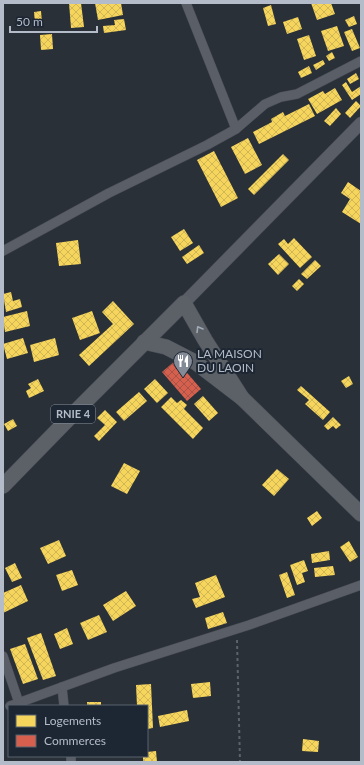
<svg xmlns="http://www.w3.org/2000/svg" width="364" height="765" font-family="Lato,sans-serif">
<style>
.homes{fill:url(#homes-cross-hatch)}
.shops{fill:url(#shops-cross-hatch)}
.lines{fill:none;stroke-linecap:round;stroke-linejoin:round}
.minor-casing{stroke:#484c53;stroke-width:10}
.tertiary-casing{stroke:#484c53;stroke-width:13}
.primary-casing{stroke:#484c55;stroke-width:16}
.path{stroke:#5d636a;stroke-width:2;stroke-dasharray:3 3;stroke-linecap:butt}
.minor{stroke:#5a5e66;stroke-width:9}
.tertiary{stroke:#5a5e66;stroke-width:12}
.primary{stroke:#5c6168;stroke-width:15}
.oneway{stroke:#a2aab6}
.labels{text-anchor:middle;stroke-width:4;stroke-linejoin:round;paint-order:stroke}
.shield{fill:#1d2633;stroke:#878f9c;stroke-width:1}
.shield-label{font-size:11px;font-weight:bold;fill:#b4bcc9}
.poi-label{font-size:12px;fill:#b4bcc9;stroke:#1d2633;text-anchor:start}
</style>
<defs>
<pattern id="homes-cross-hatch" width="8" height="8" patternUnits="userSpaceOnUse"><rect width="8" height="8" fill="#f6d55c"/><path d="M0 0l8 8M0 8l8-8" fill="none" stroke="#d0b656"/></pattern>
<pattern id="shops-cross-hatch" width="8" height="8" patternUnits="userSpaceOnUse"><rect width="8" height="8" fill="#d6604d"/><path d="M0 0l8 8M0 8l8-8" fill="none" stroke="#a65448"/></pattern>
</defs>
<rect width="100%" height="100%" fill="#2a3038"/>
<!-- homes -->
<g class="homes">
<polygon points="69,3 81,3 84,27 71,28"/>
<polygon points="95,3 121,3 123,15 98,20"/>
<polygon points="311,3 331,3 335,14 317,20"/>
<polygon points="271,5 276,24 268,26 263,8"/>
<polygon points="41,11 42,22 35,23 34,12"/>
<polygon points="354,16 357,24 349,27 345,20"/>
<polygon points="298,17 302,29 287,34 283,22"/>
<polygon points="124,19 126,30 104,33 103,26 115,25 114,20"/>
<polygon points="337,26 344,46 328,51 321,31"/>
<polygon points="352,29 360,48 352,51 344,32"/>
<polygon points="52,34 53,49 41,50 40,35"/>
<polygon points="309,35 316,56 304,60 297,39"/>
<polygon points="332,52 335,58 329,61 326,56"/>
<polygon points="323,60 325,64 316,70 313,65"/>
<polygon points="309,66 312,73 301,78 298,72"/>
<polygon points="356,73 359,79 350,84 347,79"/>
<polygon points="346,82 352,92 361,86 361,94 352,100 342,85"/>
<polygon points="335,88 342,100 317,114 308,99 323,91 325,94"/>
<polygon points="356,101 361,106 350,118 345,113"/>
<polygon points="309,104 315,116 259,144 253,132 272,122 271,119 283,112 285,116"/>
<polygon points="336,108 341,114 330,126 324,121"/>
<polygon points="248,138 262,165 245,174 231,147"/>
<polygon points="214,151 238,198 221,207 197,160"/>
<polygon points="283,154 289,160 254,195 248,189"/>
<polygon points="348,182 361,191 361,224 342,212 350,199 341,193"/>
<polygon points="184,229 193,243 180,251 171,237"/>
<polygon points="294,238 312,257 300,268 278,244 284,239 288,244"/>
<polygon points="78,240 81,264 59,266 56,243"/>
<polygon points="199,245 204,253 187,264 182,257"/>
<polygon points="279,254 289,264 278,275 268,264"/>
<polygon points="315,260 321,266 307,279 301,274"/>
<polygon points="299,279 304,284 297,291 292,286"/>
<polygon points="11,292 13,301 20,299 22,307 6,312 3,294"/>
<polygon points="113,301 134,324 89,366 79,355 113,324 102,312"/>
<polygon points="27,311 30,326 5,332 3,317"/>
<polygon points="92,311 100,333 80,340 72,318"/>
<polygon points="23,338 28,353 7,359 3,344"/>
<polygon points="55,338 59,355 34,362 30,345"/>
<polygon points="349,376 353,384 346,388 341,381"/>
<polygon points="38,379 44,391 29,398 26,391 31,388 28,384"/>
<polygon points="155,379 168,393 157,403 144,389"/>
<polygon points="301,386 330,412 323,420 305,404 309,400 297,390"/>
<polygon points="139,392 147,401 124,421 116,412"/>
<polygon points="203,396 218,413 209,421 194,404"/>
<polygon points="171,397 177,403 181,400 187,405 184,409 203,428 193,439 161,407"/>
<polygon points="105,410 117,422 99,441 94,436 105,425 97,418"/>
<polygon points="333,417 341,425 336,429 333,426 328,430 324,426"/>
<polygon points="13,419 17,426 8,431 4,424"/>
<polygon points="124,463 140,471 127,494 111,486"/>
<polygon points="277,469 289,479 274,496 262,485"/>
<polygon points="317,511 322,518 312,526 307,518"/>
<polygon points="59,540 66,556 48,564 40,548"/>
<polygon points="349,541 358,557 350,562 340,547"/>
<polygon points="329,551 330,560 312,563 311,554"/>
<polygon points="304,560 308,571 302,573 305,582 297,585 290,565"/>
<polygon points="15,563 22,578 12,582 5,568"/>
<polygon points="333,566 335,575 315,577 314,568"/>
<polygon points="72,570 78,585 62,591 56,575"/>
<polygon points="287,572 295,595 287,598 279,575"/>
<polygon points="216,575 225,597 196,608 192,599 200,597 195,583"/>
<polygon points="21,585 28,601 3,613 3,593"/>
<polygon points="126,591 136,606 113,621 103,605"/>
<polygon points="223,612 227,623 208,629 205,618"/>
<polygon points="99,615 107,632 88,640 80,623"/>
<polygon points="67,628 73,644 60,649 54,634"/>
<polygon points="41,633 56,676 43,680 27,638"/>
<polygon points="25,644 38,679 23,684 10,649"/>
<polygon points="210,682 211,696 193,698 191,684"/>
<polygon points="151,684 153,728 147,729 147,706 137,706 136,685"/>
<rect x="87" y="702" width="14" height="4"/>
<polygon points="187,710 189,721 160,727 158,716"/>
<polygon points="303,739 319,741 318,752 302,751"/>
<polygon points="156,751 157,762 143,762 143,756 147,756 147,752"/>
</g>
<!-- shops -->
<polygon class="shops" points="176,360 201,389 187,401 162,372"/>
<g class="lines">
<!-- minor casing -->
<g class="minor-casing">
<g id="minor">
<polyline points="186,3 236,129"/>
<polyline points="3,251 109,193 207,145 236,129 265,104 281,97 297,94 361,61"/>
<polyline points="3,656 19,703"/>
<polyline points="62,687 64,706"/>
<polyline points="10,706 114,668 249,625 361,585"/>
<polyline points="71,756 71,762"/>
</g>
</g>
<!-- tertiary casing -->
<g class="tertiary-casing">
<polyline id="tertiary" points="184,303 361,123"/>
</g>
<!-- primary casing -->
<g class="primary-casing">
<g id="primary">
<polyline points="144,342 166,347 195,362 242,398 361,514"/>
<polyline points="3,486 82,405 184,303 205,340 242,398"/>
</g>
</g>
<!-- path -->
<polyline class="path" points="237,640 240,762"/>
<!-- minor -->
<use href="#minor" class="minor"/>
<!-- tertiary -->
<use href="#tertiary" class="tertiary"/>
<!-- primary -->
<use href="#primary" class="primary"/>
</g>
<!-- one-way arrows -->
<defs><path id="oneway-chevron" d="M-2-3.5L2.5 0L-2 3.5" fill="none" stroke-width="1.6" stroke-linecap="round" stroke-linejoin="round"/></defs>
<use class="oneway" href="#oneway-chevron" transform="translate(199 329) rotate(-121)"/>
<!-- icons -->
<defs>
<g id="restaurant-pin" transform="scale(1)"><path d="M0 17L-7.5 6A9.5 9.5 0 1 1 7.5 6Z" fill="#848b96" stroke="#1d2633"/><path d="M-5-6h1v4h1v-4h1v4h1v-4h1v5L-1.5 .5V6h-2V.5L-5-1ZM5-6V6H3V1.5H1.5Q1.5-4 5-6Z" fill="#fff"/></g>
</defs>
<g fill-rule="evenodd">
<use href="#restaurant-pin" x="183" y="361"/>
</g>
<g class="labels">
<!-- shield labels -->
<rect class="shield" x="51" y="405" width="44" height="18" rx="3"/>
<g class="shield-label">
<text x="73" y="418">RNIE 4</text>
</g>
<!-- poi labels -->
<g class="poi-label">
<text x="197" y="358">LA MAISON<tspan x="197" dy="14">DU LAOIN</tspan></text>
</g>
</g>
<!-- border -->
<rect width="364" height="765" fill="none" stroke="#b4bcc9" stroke-width="8"/>
<!-- legend -->
<rect x="8" y="705" width="140" height="52" fill="#1d2633" stroke="#59626f"/>
<rect x="16" y="715" width="20" height="12" fill="#f6d55c" stroke="#59626f"/>
<text x="44" y="725" font-size="12" fill="#b4bcc9">Logements</text>
<rect x="16" y="735" width="20" height="12" fill="#d6604d" stroke="#59626f"/>
<text x="44" y="745" font-size="12" fill="#b4bcc9">Commerces</text>
<!-- scale -->
<path d="M10 26v6h87v-6" fill="none" stroke="#b4bcc9" stroke-width="2"/>
<text x="16" y="26" font-size="12" fill="#b4bcc9" stroke="#1d2633" stroke-width="3" paint-order="stroke">50 m</text>
</svg>
